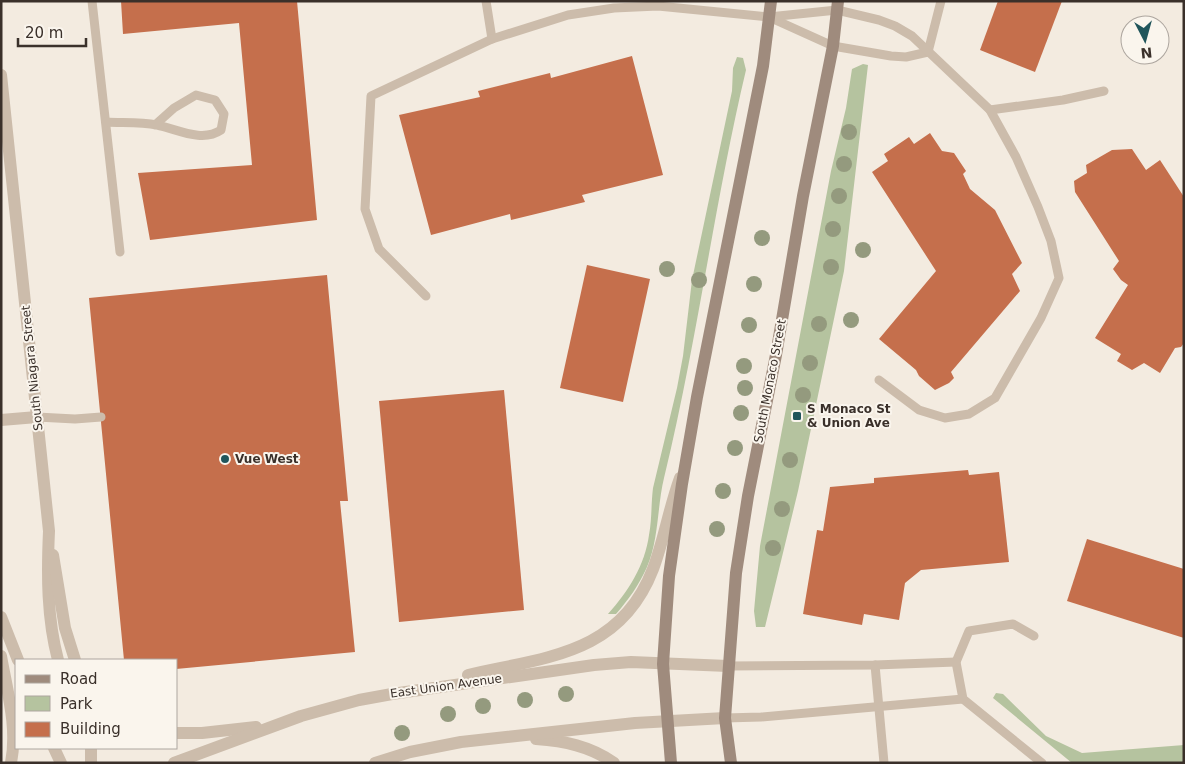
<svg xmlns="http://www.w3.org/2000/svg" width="1185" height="764" font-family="'DejaVu Sans',sans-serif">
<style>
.green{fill:#b5c39f}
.building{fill:#c56f4c}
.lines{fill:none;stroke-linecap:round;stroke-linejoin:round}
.service{stroke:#ccbcab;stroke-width:9}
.minor{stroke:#ccbcab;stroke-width:12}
.tertiary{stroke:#ccbcab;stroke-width:12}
.secondary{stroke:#9f8b7d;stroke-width:12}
.tree{fill:#949a7e}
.poi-dot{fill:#20555b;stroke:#faf5ed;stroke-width:2}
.labels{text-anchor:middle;stroke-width:4;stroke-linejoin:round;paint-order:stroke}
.street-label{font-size:12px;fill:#3a302a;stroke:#faf5ed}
.poi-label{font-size:12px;font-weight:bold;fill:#3a302a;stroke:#faf5ed;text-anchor:start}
</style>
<rect width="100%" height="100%" fill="#f3ebe0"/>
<!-- green -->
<g class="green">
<path d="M 737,57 L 743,58 L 746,70 C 714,205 697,343 664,478 C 657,507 659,539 647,567 C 639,585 629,599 616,614 L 608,614 C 628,592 645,565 649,535 C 652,519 651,504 653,488 L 677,388 L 683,356 L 692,280 L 732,91 L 733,68 Z"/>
<polygon points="863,64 868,65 844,271 798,491 765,627 756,627 754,611 760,546 831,171 846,108 852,69"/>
<polygon points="996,693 1003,694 1046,736 1082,753 1184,745 1184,763 1072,763 993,698"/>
</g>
<!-- building -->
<g class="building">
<polygon points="121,1 297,1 317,220 150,240 138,173 252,165 239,23 123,34"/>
<polygon points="998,1 1062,1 1035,72 980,50"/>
<polygon points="632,56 663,175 582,195 585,202 511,220 510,214 431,235 399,115 480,97 478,91 550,73 551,78"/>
<polygon points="930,133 942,151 954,153 966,171 963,174 970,189 995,210 1022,263 1012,274 1020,291 951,372 954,378 949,383 935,390 919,376 916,370 879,339 936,271 872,172 888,161 884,154 909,137 914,144"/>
<polygon points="1132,149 1146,170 1160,160 1184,197 1184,343 1181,347 1175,348 1160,373 1144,363 1132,370 1117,361 1121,354 1095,338 1128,285 1121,280 1113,269 1119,261 1075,192 1074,181 1087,173 1086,165 1112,150"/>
<polygon points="587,265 650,279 623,402 560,388"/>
<polygon points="327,275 348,501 340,501 355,652 176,669 176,660 124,660 89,298"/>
<polygon points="504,390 524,610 399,622 379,401"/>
<polygon points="968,470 969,475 999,472 1009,562 921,570 905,583 899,620 864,614 862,625 803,614 817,530 823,531 830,487 874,483 874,478"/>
<polygon points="1087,539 1184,569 1184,638 1067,601"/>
</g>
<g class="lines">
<!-- service -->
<g class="service">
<polyline points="92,1 120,252"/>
<polyline points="486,1 492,39"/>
<polyline points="771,18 833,46 891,56 906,57 928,52"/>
<polyline points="928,52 941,1"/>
<polyline points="990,110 1063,100 1104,91"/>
<path d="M 106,122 C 122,123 140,122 157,125 C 177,129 202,143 221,130 L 224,114 L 215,100 L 196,95 L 174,108 L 155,125"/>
<polyline points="426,296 379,249 365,209 371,96 492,39 568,15 614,8 658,6 769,17 837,10 879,20 895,26 912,36 990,110 1016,157 1038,207 1051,241 1059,278 1041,318 995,398 969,414 945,418 919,410 879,380"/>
<polyline points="37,417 75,419 101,417"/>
<polyline points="1034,636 1013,624 969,631 956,662 963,699 1042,763"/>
<polyline points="875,665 884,763"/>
<polyline points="728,666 875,665 956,662"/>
<polyline points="725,718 761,717 963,699"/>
</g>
<!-- minor -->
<polyline class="minor" points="1,420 37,417"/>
<!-- tertiary -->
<g class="tertiary">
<path d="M 1,75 L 49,531 C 47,575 47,618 58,660"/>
<polyline points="53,555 65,628 75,660"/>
<polyline points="1,617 18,660"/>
<path d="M 1,656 C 7,691 18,727 11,763"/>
<path d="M 468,675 C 545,657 620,655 653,569 C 664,540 669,508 680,478"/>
<polyline points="176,733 202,733 256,727"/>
<path d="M 536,739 C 564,741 590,746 614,763"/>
<polyline points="54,748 61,763"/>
<polyline points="91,748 91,763"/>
<polyline points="174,763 301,716 359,700 392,694 594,665 631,662 728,666"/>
<polyline points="375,763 410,752 461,742 635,723 725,718"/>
</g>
<!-- secondary -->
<g class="secondary">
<polyline points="671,763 663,664 669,576 682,484 697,397 763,66 771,1"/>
<polyline points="731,763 725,718 736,573 748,496 776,355 803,196 833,46 838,1"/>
</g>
</g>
<!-- trees -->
<g class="tree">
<circle cx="849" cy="132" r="8"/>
<circle cx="844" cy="164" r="8"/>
<circle cx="839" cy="196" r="8"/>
<circle cx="833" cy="229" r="8"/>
<circle cx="762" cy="238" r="8"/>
<circle cx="863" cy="250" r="8"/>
<circle cx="831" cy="267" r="8"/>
<circle cx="667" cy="269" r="8"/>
<circle cx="699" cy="280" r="8"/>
<circle cx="754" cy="284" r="8"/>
<circle cx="851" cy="320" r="8"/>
<circle cx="819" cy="324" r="8"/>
<circle cx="749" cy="325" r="8"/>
<circle cx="810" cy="363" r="8"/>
<circle cx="744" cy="366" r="8"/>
<circle cx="745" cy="388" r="8"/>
<circle cx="803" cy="395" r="8"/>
<circle cx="741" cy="413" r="8"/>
<circle cx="735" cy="448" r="8"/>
<circle cx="790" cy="460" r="8"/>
<circle cx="723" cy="491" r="8"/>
<circle cx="782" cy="509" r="8"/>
<circle cx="717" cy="529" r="8"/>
<circle cx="773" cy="548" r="8"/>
<circle cx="566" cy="694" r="8"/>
<circle cx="525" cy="700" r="8"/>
<circle cx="483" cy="706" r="8"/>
<circle cx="448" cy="714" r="8"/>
<circle cx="402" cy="733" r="8"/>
</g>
<!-- markers -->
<g class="poi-dot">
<rect x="792" y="411" width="10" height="10" rx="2.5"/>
<circle cx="225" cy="459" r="5"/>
</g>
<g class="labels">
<!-- street labels -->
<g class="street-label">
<text transform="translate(32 368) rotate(-96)" y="4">South Niagara Street</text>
<text transform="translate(770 381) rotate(-79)" y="4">South Monaco Street</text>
<text transform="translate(446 686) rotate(-8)" y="4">East Union Avenue</text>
</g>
<!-- poi labels -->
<g class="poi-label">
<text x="807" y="413">S Monaco St<tspan x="807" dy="14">&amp; Union Ave</tspan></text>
<text x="235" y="463">Vue West</text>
</g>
</g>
<!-- border -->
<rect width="1185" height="764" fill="none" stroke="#3a302a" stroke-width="5"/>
<!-- legend -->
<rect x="15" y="659" width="162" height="90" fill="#faf5ed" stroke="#ada69f"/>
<rect x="25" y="675" width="25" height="8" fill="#9f8b7d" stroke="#ada69f"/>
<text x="60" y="684" font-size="15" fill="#3a302a">Road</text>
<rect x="25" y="696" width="25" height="15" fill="#b5c39f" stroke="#ada69f"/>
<text x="60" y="709" font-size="15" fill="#3a302a">Park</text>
<rect x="25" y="722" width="25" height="15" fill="#c56f4c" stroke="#ada69f"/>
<text x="60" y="734" font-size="15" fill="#3a302a">Building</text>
<!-- north arrow -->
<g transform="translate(1145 40) rotate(174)"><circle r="24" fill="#faf5ed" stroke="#ada69f"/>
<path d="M0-4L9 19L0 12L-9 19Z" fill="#20555b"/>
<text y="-8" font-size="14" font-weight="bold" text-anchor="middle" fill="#3a302a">N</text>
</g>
<!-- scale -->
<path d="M18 38v8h68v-8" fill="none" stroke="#3a302a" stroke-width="2.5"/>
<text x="25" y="38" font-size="15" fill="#3a302a" stroke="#faf5ed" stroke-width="4" paint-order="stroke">20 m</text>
</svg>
